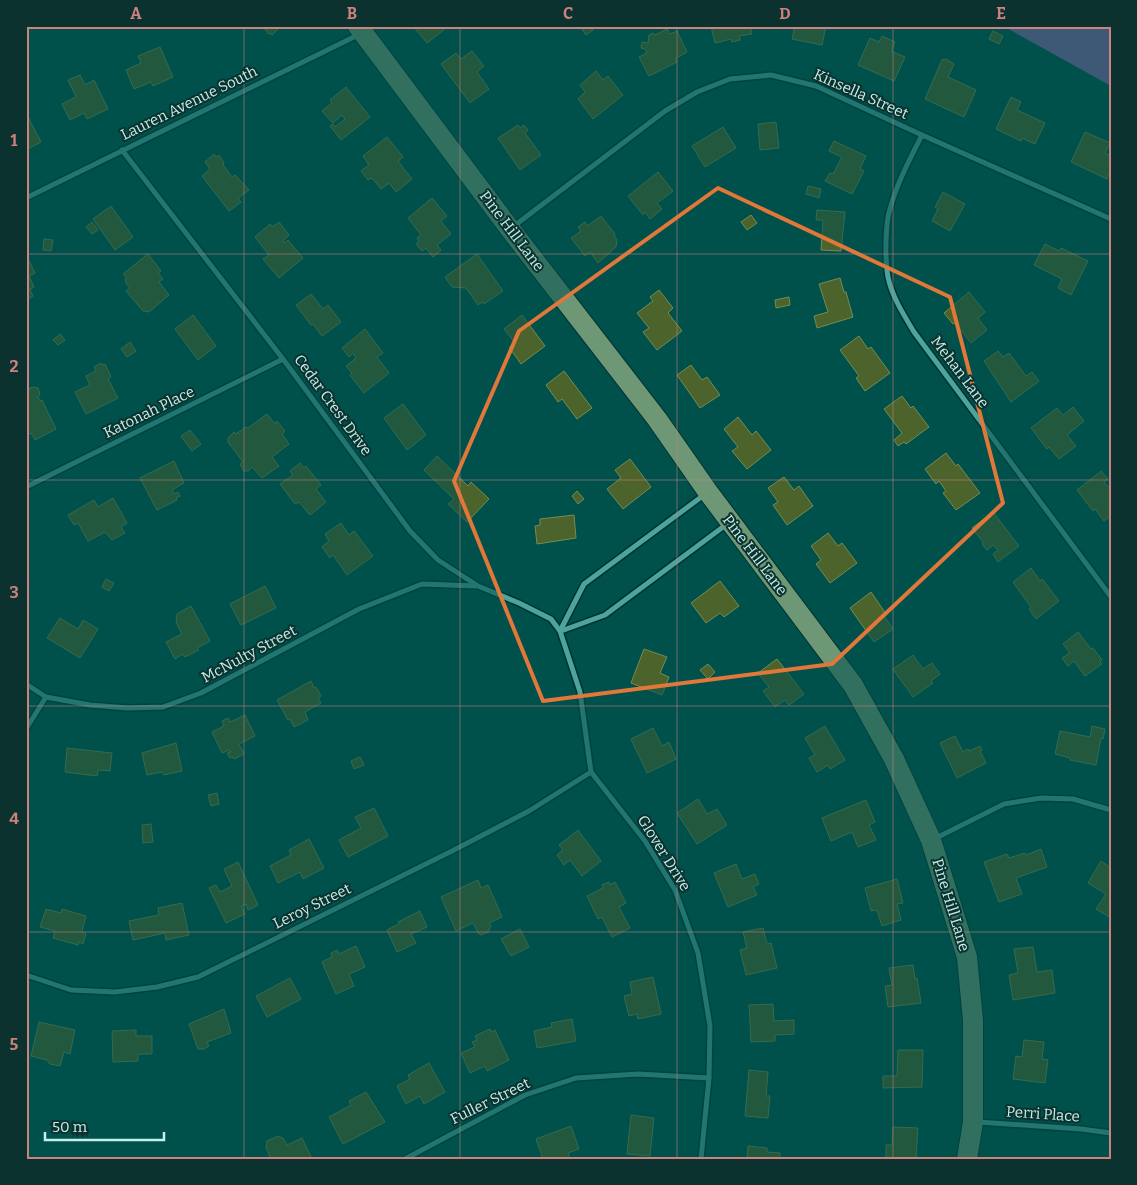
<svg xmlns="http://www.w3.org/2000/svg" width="1137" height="1185" font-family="Bitter,serif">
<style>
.forest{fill:#8964a7}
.building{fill:#4c632c;stroke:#738c54}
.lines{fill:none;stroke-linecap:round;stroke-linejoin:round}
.street-casing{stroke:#003330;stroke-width:8}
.secondary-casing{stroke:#003330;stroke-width:22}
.street{stroke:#4ca49d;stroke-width:5}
.secondary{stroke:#6e9775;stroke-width:20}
.marked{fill:none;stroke:#e17738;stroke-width:4;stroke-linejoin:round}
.grid{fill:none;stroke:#ce817f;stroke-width:1;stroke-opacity:0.55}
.labels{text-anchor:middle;stroke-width:4;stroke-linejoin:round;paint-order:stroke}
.street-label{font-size:15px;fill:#c5eeea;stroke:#0b322f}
.neatline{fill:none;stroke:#ce817f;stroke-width:2}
.grid-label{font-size:16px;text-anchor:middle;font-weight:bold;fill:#ce817f}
</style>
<rect width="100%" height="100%" fill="#00504c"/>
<!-- forest -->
<polygon class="forest" points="1003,26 1111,26 1111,86"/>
<!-- building -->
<g class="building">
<polygon points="262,26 281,26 272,35 270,33 269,34"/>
<polygon points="413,26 445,26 446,28 427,43"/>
<polygon points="585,26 591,26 593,30 586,35 582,29"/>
<polygon points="711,26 750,26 752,34 739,36 740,40 732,42 731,39 715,43"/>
<polygon points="795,26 826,26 822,45 792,39"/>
<polygon points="667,29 670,34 677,31 687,52 675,59 677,62 649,76 639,57 647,53 645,49 641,48 642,42 648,43 649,35 653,33 655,35"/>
<polygon points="993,31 1003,36 999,44 989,39"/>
<polygon points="882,36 895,42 891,51 905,57 894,81 858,65 870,38 879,42"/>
<polygon points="160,47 173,77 153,86 151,82 134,89 126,70 141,63 138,56"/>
<polygon points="472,51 484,66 477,72 489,89 470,103 441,64 456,53 461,59"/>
<polygon points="946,59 954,64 948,77 976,90 964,117 925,99 942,60"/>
<polygon points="596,71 603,80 608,76 623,95 593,119 578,99 585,92 580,85"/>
<polygon points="80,75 85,85 94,80 108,109 87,119 84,113 70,120 62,104 76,97 68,80"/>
<polygon points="346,87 370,117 341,140 330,126 333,124 335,127 345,119 342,115 333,123 322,111 332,103 330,100"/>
<polygon points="1011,97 1021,102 1017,110 1045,123 1035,144 1022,138 1021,141 996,129"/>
<polygon points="26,113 41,142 26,150"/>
<polygon points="776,122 779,148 760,150 758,124"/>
<polygon points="518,125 520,128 524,125 528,130 525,133 541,155 520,170 498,138"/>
<polygon points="723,127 736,148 705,167 692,146"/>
<polygon points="1085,132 1110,143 1105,153 1111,156 1111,170 1107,179 1071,162"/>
<polygon points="387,137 403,157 398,161 412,179 396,192 389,183 381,189 372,178 368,180 361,171 369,165 363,156"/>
<polygon points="834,141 866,156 860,169 864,171 852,194 825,181 830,173 833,174 842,157 829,151"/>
<polygon points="214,154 216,157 219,155 224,163 223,165 232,177 235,175 249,190 238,198 241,202 229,211 202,176 210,169 205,162"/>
<polygon points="658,172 673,191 657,203 662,209 650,219 645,212 643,215 628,196"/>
<polygon points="808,186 821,189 819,198 806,194"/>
<polygon points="943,192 965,204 950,231 932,221 938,209 935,207"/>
<polygon points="432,198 447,216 441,221 451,234 437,245 441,250 433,257 426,248 422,251 416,244 419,242 417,238 421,235 408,218"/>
<polygon points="111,206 133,237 115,250 93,219"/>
<polygon points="817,210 845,212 841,251 821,250 823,220 816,220"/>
<polygon points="751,215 757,223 747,230 741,222"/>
<polygon points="601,216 615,234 614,235 617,240 616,247 598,263 590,252 585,256 571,238 581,231 578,227 585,222 587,226"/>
<polygon points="92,222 98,230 92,234 86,227"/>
<polygon points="279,222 289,235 283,241 285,243 288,240 303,258 279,278 263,259 269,255 255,237 270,224 272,227"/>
<polygon points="44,239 53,240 51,251 43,250"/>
<polygon points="1045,244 1059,251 1061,248 1088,261 1071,295 1058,288 1062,279 1034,265"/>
<polygon points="148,254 161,271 158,273 163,279 159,282 169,295 149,312 143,311 126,291 130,288 126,283 125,279 127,278 123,274"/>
<polygon points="477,254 503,291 484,304 482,302 478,305 466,288 452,287 445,277"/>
<polygon points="26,255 35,273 29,276 34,287 30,289 33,296 26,300"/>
<polygon points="840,278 844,292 846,292 853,317 817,328 814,316 828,312 819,284"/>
<polygon points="659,290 673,308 668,313 682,331 657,350 643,332 649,328 637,313 653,301 650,297"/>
<polygon points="969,292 985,312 978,318 987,330 971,343 955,323 953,324 944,313"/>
<polygon points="311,294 323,309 328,305 341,322 322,336 313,324 311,325 296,305"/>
<polygon points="789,297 790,305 776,308 775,300"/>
<polygon points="193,315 216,346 198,360 175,329"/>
<polygon points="522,315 545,346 521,364 509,347 515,343 504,329"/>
<polygon points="365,329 383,353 377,357 389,373 364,393 350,375 352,373 346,366 356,358 353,353 349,357 342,348"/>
<polygon points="60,334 65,340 58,345 53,340"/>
<polygon points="859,336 868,349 871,347 890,373 865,391 856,378 859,376 840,350"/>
<polygon points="130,342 136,351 127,357 121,349"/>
<polygon points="998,351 1003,357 1009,353 1026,376 1032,372 1039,381 1011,402 984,361"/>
<polygon points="101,363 102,365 105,364 111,377 108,379 118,398 86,414 75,392 90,385 86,376 96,371 94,367"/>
<polygon points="691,365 702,380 707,377 720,395 700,408 677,375"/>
<polygon points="564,371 592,408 577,419 562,399 558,402 546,385"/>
<polygon points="34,387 38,388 40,394 38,397 40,401 42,400 56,429 35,440 31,433 26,436 26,396 29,395 28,392 30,388"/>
<polygon points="902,396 911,408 913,406 929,427 906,444 904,442 898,446 894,440 902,433 884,409"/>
<polygon points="403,404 426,435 407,450 384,418"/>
<polygon points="1073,407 1084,421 1067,435 1076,446 1059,459 1049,447 1047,449 1031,428 1057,408 1063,415"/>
<polygon points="267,414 275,424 277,421 285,431 282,434 289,444 272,457 279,466 262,478 252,467 248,471 244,471 240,464 243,462 228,442 228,438 234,432 236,434 246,427 248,428"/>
<polygon points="738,417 752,435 756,431 771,450 747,469 732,451 738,447 724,429"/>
<polygon points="190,430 201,444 192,451 181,436"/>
<polygon points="946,453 956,466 958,464 980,493 956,510 943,493 946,491 939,481 936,484 925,469"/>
<polygon points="437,456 468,486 471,482 489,499 467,522 448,504 454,499 424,470"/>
<polygon points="630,459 651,487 623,509 607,489 621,478 615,470"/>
<polygon points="174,461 184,483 172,490 174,494 178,492 180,496 176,498 177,500 157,510 140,478"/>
<polygon points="300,463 304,468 306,466 321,485 316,489 326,502 310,515 299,502 295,504 280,484 293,475 290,471"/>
<polygon points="1101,471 1108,479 1104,482 1108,487 1111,485 1111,516 1104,521 1095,509 1093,511 1077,490"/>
<polygon points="784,477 794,490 799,486 813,506 787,525 773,505 778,502 768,488"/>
<polygon points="577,491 584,499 578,504 572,496"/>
<polygon points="113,498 127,523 121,527 125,533 112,540 105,532 88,541 78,523 74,525 68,515 94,500 98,507"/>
<polygon points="993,512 1019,546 998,562 993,554 998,550 993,545 987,550 982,544 983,542 972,528"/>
<polygon points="574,515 576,538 537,544 535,526 540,525 540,519"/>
<polygon points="341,523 349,535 354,531 373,556 347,575 333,555 330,558 322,547 329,541 325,534"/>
<polygon points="828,533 838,546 842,543 857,563 830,583 816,564 821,560 811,546"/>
<polygon points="1031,568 1040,581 1042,579 1059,601 1036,619 1029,609 1031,607 1013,582"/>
<polygon points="106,579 114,583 109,591 102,587"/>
<polygon points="720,581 739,606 724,617 720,613 706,623 691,603"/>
<polygon points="265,586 276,608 241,625 230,604"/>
<polygon points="871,592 886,614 884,616 893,629 874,642 850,608"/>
<polygon points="191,606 210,641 197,648 199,650 185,657 183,654 175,659 166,642 182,634 176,622 177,614"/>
<polygon points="60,618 78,629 83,620 98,629 80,658 47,638"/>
<polygon points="1078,632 1091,649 1093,648 1102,660 1100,662 1102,664 1085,676 1074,661 1068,666 1062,658 1070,653 1063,644"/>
<polygon points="644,649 667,657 660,673 669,677 662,695 631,683"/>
<polygon points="913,655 923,669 932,663 940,674 931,681 933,683 913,697 893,669"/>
<polygon points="777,659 804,694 789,705 785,700 775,707 763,691 769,687 758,673"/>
<polygon points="708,664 715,672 708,679 700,670"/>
<polygon points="311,681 314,688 316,687 321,696 318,698 321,703 305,712 308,720 294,727 290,719 288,720 277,700"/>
<polygon points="245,715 255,736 239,744 244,754 234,759 232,757 230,758 227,753 231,752 229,750 222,753 212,732 224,726 222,721 228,718 230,722"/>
<polygon points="825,726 845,760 830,769 828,765 817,772 809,758 815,755 805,738"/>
<polygon points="1092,726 1105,729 1103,739 1101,738 1096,765 1070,760 1070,758 1055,754 1060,731 1090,737"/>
<polygon points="653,728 662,746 669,742 676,759 647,773 631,739"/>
<polygon points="955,736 963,752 968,749 969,751 980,746 982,750 980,751 986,763 957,778 940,743"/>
<polygon points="176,743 182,771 164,775 162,772 147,775 142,753"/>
<polygon points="67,748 112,753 110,771 98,770 97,776 65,772"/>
<polygon points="360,757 364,765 354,769 351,761"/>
<polygon points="217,793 219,804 211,806 208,795"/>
<polygon points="698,799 707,814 717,809 727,825 697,844 677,813"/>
<polygon points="866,800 875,822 869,825 876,840 858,847 852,832 831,841 822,818"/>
<polygon points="374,808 388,836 348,857 339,840 361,828 355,817"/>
<polygon points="151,824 153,842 143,843 142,825"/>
<polygon points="578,830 601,861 582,876 570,860 564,865 557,855 563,850 559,845"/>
<polygon points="309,839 324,868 303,879 300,872 278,883 270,866 291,855 289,850"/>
<polygon points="1041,849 1047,867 1016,878 1022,894 999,902 984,862 1007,854 1009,858 1025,853 1026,855"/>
<polygon points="1101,861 1111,868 1111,918 1096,909 1106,894 1088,883"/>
<polygon points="238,862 258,905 248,910 246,904 241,906 245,914 226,923 209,888 216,885 220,892 232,886 224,869"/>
<polygon points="736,864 742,879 755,874 759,884 753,887 757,895 728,907 714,873"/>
<polygon points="897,879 903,903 897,904 901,920 882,926 877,910 871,911 865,888"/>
<polygon points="478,880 481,888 488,885 502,917 489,923 491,926 488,932 481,935 478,933 473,923 456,931 441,897"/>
<polygon points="609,882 610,885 615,882 626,903 619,907 630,928 612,937 602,917 598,919 587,896 603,888 602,885"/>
<polygon points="182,903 189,935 166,940 165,933 133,940 129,921 159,915 158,908"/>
<polygon points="46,909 61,913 62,909 86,916 82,931 86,934 83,944 79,942 78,945 53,938 55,931 40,927"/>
<polygon points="420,911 427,927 411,934 416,943 397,952 387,930 399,924 398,922"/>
<polygon points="763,928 767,944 771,943 777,968 746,975 740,950 747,948 743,932"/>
<polygon points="520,929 529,947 511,956 501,939"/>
<polygon points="356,946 365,967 349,974 354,986 336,994 322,962 332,957 331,953 337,950 339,954"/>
<polygon points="1033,947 1037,972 1052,970 1055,993 1013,1000 1009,975 1018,973 1014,949"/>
<polygon points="913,965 915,979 917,978 921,1003 888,1007 885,986 892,985 889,968"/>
<polygon points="653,977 661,1014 638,1019 637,1014 629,1016 624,996 632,994 630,982"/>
<polygon points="290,978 301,999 267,1017 256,996"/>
<polygon points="773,1004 774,1021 794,1020 794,1034 775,1035 775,1041 751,1042 749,1005"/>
<polygon points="224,1009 231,1033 207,1042 209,1046 204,1049 198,1049 189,1024"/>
<polygon points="572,1019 576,1041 537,1048 534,1031 552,1027 551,1023"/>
<polygon points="39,1022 75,1030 70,1054 64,1052 60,1066 50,1064 47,1060 31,1056"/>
<polygon points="490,1029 491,1032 495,1030 509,1060 487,1071 485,1066 470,1073 461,1053 475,1047 472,1042 477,1040 475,1036"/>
<polygon points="136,1030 136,1036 152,1036 152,1054 138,1054 138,1061 113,1062 112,1031"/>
<polygon points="1024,1040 1044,1042 1042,1059 1048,1060 1045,1083 1013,1079 1016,1056 1022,1057"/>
<polygon points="898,1050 923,1050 922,1087 883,1088 883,1076 897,1076"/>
<polygon points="429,1063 445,1092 424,1104 420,1096 406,1104 397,1086 410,1079 408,1075"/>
<polygon points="749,1070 768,1072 766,1096 770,1096 768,1118 745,1116"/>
<polygon points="366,1092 385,1122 343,1144 329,1117 351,1105 349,1101"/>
<polygon points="631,1115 654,1118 650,1156 627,1154"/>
<polygon points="571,1126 579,1149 568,1153 570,1159 543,1159 536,1139"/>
<polygon points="893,1127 918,1128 916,1159 886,1159 886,1145 892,1145"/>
<polygon points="278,1136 283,1138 287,1145 302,1138 312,1159 271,1159 266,1148 267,1141"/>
<polygon points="748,1146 767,1148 767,1152 780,1153 780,1159 747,1159"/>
</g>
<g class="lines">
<!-- street casing -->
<g class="street-casing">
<g id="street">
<path d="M 922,135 C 910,159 897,183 890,209 C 885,224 885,261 888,277 C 892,297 904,315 914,332 L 1111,597"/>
<polyline points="122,150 283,359 410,531 438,560 478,586 519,603 551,619 560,631 580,692 591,772 645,841 675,890 698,953 710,1026 709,1078 701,1159"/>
<polyline points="26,198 358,35"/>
<polyline points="514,226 665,111 697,92 730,79 771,75 816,86 922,135 1111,219"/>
<polyline points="26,487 283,359"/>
<polyline points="560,631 584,584 704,495"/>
<polyline points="561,631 605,615 727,524"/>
<polyline points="26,684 46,697 90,705 128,708 163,707 201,693 359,609 422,584 476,586"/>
<polyline points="26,729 46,697"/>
<polyline points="934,839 1004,804 1041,798 1073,799 1111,810"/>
<polyline points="26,975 71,990 115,992 157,987 198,977 452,851 529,811 591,772"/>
<polyline points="978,1122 1081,1129 1111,1133"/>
<polyline points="405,1159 525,1095 576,1078 638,1074 709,1078"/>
</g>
</g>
<!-- secondary casing -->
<g class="secondary-casing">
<polyline id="secondary" points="358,26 510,229 657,419 708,492 853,685 894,759 931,840 967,957 973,1020 973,1122 967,1159"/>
</g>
<!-- street -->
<use href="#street" class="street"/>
<!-- secondary -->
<use href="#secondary" class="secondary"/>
</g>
<!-- marked area -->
<path d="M0 0H1137V1185H0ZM 718,188 L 950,297 L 1003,503 L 832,664 L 543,701 L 454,481 L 519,331 Z" fill="#00504c" fill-opacity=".55" fill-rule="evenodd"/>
<path class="marked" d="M 718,188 L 950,297 L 1003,503 L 832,664 L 543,701 L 454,481 L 519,331 Z"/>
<!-- grid -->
<path class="grid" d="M 244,26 L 244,1159M 460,26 L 460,1159M 677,26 L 677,1159M 893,26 L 893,1159M 26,254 L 1111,254M 26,480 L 1111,480M 26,706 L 1111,706M 26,932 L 1111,932"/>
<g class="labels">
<!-- street labels -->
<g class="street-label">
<text transform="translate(861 94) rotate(24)" y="5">Kinsella Street</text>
<text transform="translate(189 103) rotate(-26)" y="5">Lauren Avenue South</text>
<text transform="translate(512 231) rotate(53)" y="5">Pine Hill Lane</text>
<text transform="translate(960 372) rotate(53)" y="5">Mehan Lane</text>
<text transform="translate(333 405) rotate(54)" y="5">Cedar Crest Drive</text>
<text transform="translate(149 412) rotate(-26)" y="5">Katonah Place</text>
<text transform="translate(755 555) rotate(53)" y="5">Pine Hill Lane</text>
<text transform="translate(249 654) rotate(-28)" y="5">McNulty Street</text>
<text transform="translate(664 853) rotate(58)" y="5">Glover Drive</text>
<text transform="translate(951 905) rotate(73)" y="5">Pine Hill Lane</text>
<text transform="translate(312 906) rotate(-26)" y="5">Leroy Street</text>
<text transform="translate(490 1101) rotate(-26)" y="5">Fuller Street</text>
<text transform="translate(1043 1114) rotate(4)" y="5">Perri Place</text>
</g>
</g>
<!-- border -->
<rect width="1137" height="1185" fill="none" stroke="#0b322f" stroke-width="55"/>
<!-- scale -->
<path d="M45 1132v8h119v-8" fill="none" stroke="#c5eeea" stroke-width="2.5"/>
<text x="52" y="1132" font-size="15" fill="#c5eeea" stroke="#0b322f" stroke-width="4" paint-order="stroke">50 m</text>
<rect x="28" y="28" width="1082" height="1130" class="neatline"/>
<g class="grid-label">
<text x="136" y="19">A</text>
<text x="352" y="19">B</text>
<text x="568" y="19">C</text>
<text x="785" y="19">D</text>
<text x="1001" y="19">E</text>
<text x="14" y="146">1</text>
<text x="14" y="372">2</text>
<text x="14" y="598">3</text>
<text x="14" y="824">4</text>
<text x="14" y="1050">5</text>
</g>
</svg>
